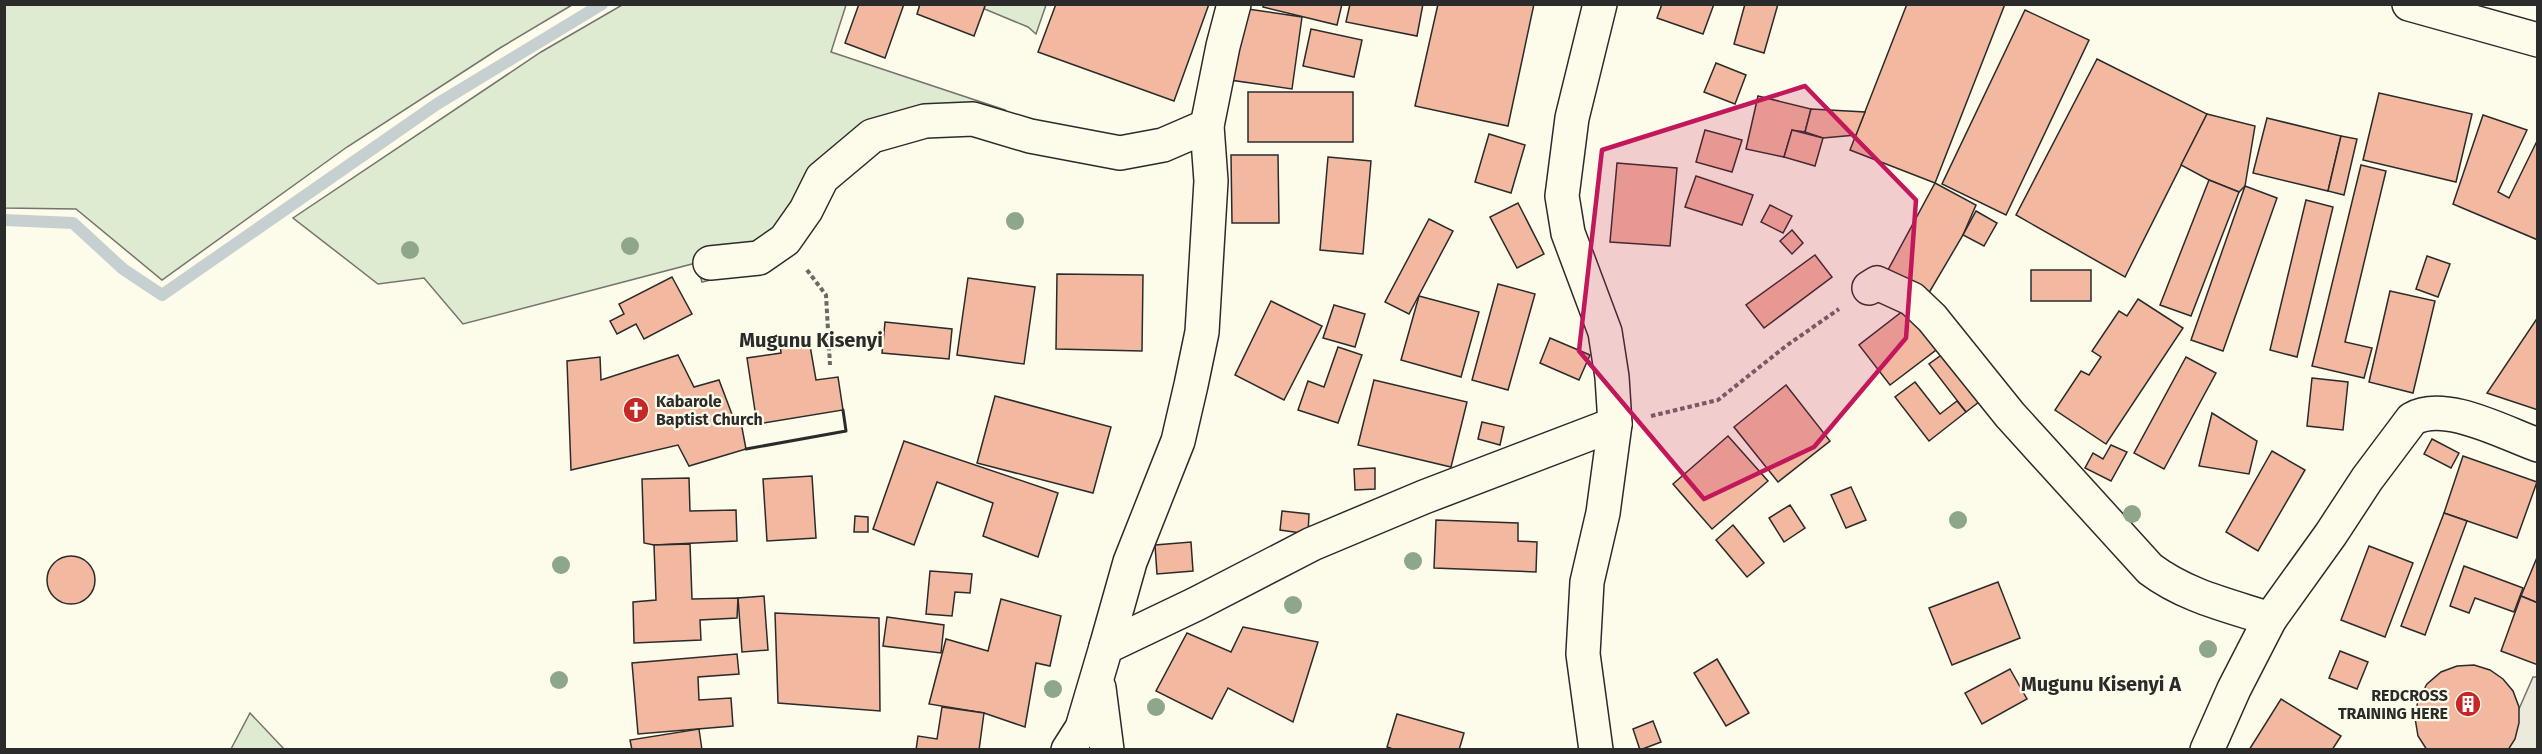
<svg xmlns="http://www.w3.org/2000/svg" width="2542" height="754" font-family="'Fira Sans',sans-serif">
<style>
.green{fill:#deebd1;stroke:#74746e;stroke-width:1.5}
.parking{fill:#eceadb;stroke:#74746e;stroke-width:1.5}
.lines{fill:none;stroke-linecap:round;stroke-linejoin:round}
.stream{stroke:#c7d0d0;stroke-width:12}
.building{fill:#f2b8a0;stroke:#2b2b2b;stroke-width:1.5}
.minor-casing{stroke:#2b2b2b;stroke-width:36}
.primary-casing{stroke:#2b2b2b;stroke-width:36}
.path{stroke:#6a6964;stroke-width:4;stroke-dasharray:4.5 3;stroke-linecap:butt}
.minor{stroke:#fdfbea;stroke-width:33}
.primary{stroke:#fdfbea;stroke-width:33}
.wall{stroke:#2b2b2b;stroke-width:3}
.tree{fill:#8ea78a}
.marked{fill:#c2185b;fill-opacity:0.2;stroke:#c2185b;stroke-width:4.5;stroke-linejoin:round}
.labels{text-anchor:middle;stroke-width:4.5;stroke-linejoin:round;paint-order:stroke}
.poi-label{font-size:16px;font-weight:bold;fill:#2b2b2b;stroke:#fdfbea;text-anchor:start}
.quarter-label{font-size:20px;font-weight:bold;fill:#2b2b2b;stroke:#fdfbea}
</style>
<rect width="100%" height="100%" fill="#fdfbea"/>
<!-- green -->
<g class="green">
<polygon points="5,4 572,4 572,5 500,48 347,147 162,280 76,209 5,208"/>
<polygon points="622,5 846,5 831,52 1005,110 993,126 960,122 844,161 763,267 702,282 696,263 463,324 424,278 378,284 293,218 541,52"/>
<polygon points="975,5 1046,5 1036,34 1028,27"/>
<polygon points="250,713 284,749 231,749"/>
</g>
<!-- parking -->
<polygon class="parking" points="2533,677 2537,677 2537,749 2501,750"/>
<g class="lines">
<!-- stream -->
<polyline class="stream" points="4,220 73,223 123,269 162,295 437,104 602,4"/>
</g>
<!-- building -->
<g class="building">
<polygon points="859,4 904,4 885,58 845,43"/>
<polygon points="920,4 981,4 985,6 974,36 917,14"/>
<polygon points="1056,4 1209,4 1174,101 1038,52"/>
<polygon points="1264,4 1342,4 1337,25 1263,7"/>
<polygon points="1350,4 1423,4 1417,36 1346,22"/>
<polygon points="1438,4 1534,4 1508,126 1415,106"/>
<polygon points="1662,4 1714,4 1703,34 1657,18"/>
<polygon points="1745,4 1778,4 1764,53 1734,44"/>
<polygon points="1907,4 2005,4 1935,183 1850,150"/>
<polygon points="1241,8 1302,17 1292,89 1230,80"/>
<polygon points="2025,10 2089,40 2006,215 1942,184"/>
<polygon points="1311,29 1362,40 1354,77 1303,66"/>
<polygon points="2097,59 2207,114 2125,277 2016,215"/>
<polygon points="1716,63 1746,75 1735,104 1704,92"/>
<rect x="1248" y="92" width="105" height="50"/>
<polygon points="2379,93 2472,114 2456,182 2363,160"/>
<polygon points="1758,96 1811,109 1805,132 1792,130 1784,157 1746,149"/>
<polygon points="1811,109 1865,112 1856,135 1823,138 1805,132"/>
<polygon points="2207,114 2255,126 2245,186 2239,192 2209,180 2181,165"/>
<polygon points="2483,115 2527,130 2498,192 2509,198 2538,139 2538,240 2453,204"/>
<polygon points="2267,118 2341,136 2328,191 2253,173"/>
<polygon points="1705,130 1742,140 1732,172 1696,162"/>
<polygon points="1792,130 1823,138 1815,166 1784,157"/>
<polygon points="1489,134 1525,145 1511,193 1475,182"/>
<polygon points="2341,136 2357,139 2344,195 2328,191"/>
<polygon points="1231,155 1278,155 1279,223 1232,223"/>
<polygon points="1328,157 1371,161 1363,254 1320,250"/>
<polygon points="1617,163 1677,168 1670,246 1610,242"/>
<polygon points="2361,165 2386,171 2345,342 2372,348 2364,378 2312,366"/>
<polygon points="1696,176 1753,195 1742,225 1685,207"/>
<polygon points="2209,180 2239,192 2191,316 2160,305"/>
<polygon points="1935,183 1976,205 1963,235 1923,303 1882,281"/>
<polygon points="2245,186 2277,198 2223,351 2191,340"/>
<polygon points="2306,200 2333,207 2297,357 2270,350"/>
<polygon points="1518,203 1544,254 1517,268 1490,217"/>
<polygon points="1770,205 1792,216 1783,233 1761,222"/>
<polygon points="1976,211 1997,223 1984,246 1963,235"/>
<polygon points="1429,219 1453,231 1409,314 1385,302"/>
<polygon points="1792,230 1803,243 1792,254 1780,241"/>
<polygon points="1815,255 1832,277 1764,328 1746,305"/>
<polygon points="2427,256 2450,264 2438,297 2416,289"/>
<rect x="2031" y="270" width="60" height="31"/>
<polygon points="1057,274 1143,275 1142,351 1056,349"/>
<polygon points="672,277 692,314 644,339 636,324 617,334 610,321 624,314 619,304"/>
<polygon points="968,278 1035,287 1024,364 957,355"/>
<polygon points="1498,284 1535,294 1508,390 1472,380"/>
<polygon points="2390,291 2435,301 2413,393 2369,382"/>
<polygon points="1419,296 1479,312 1461,377 1401,360"/>
<polygon points="2138,299 2183,328 2106,444 2055,410 2081,371 2089,375 2101,357 2092,351 2119,311 2127,316"/>
<polygon points="1271,301 1322,326 1284,400 1235,375"/>
<polygon points="1334,305 1365,314 1355,347 1323,338"/>
<polygon points="1908,307 1940,347 1890,385 1859,345"/>
<polygon points="2538,317 2538,410 2487,393"/>
<polygon points="885,322 952,329 949,359 882,353"/>
<polygon points="1550,338 1590,355 1579,380 1540,363"/>
<polygon points="809,340 816,380 838,377 843,410 757,424 747,358 781,353 780,344"/>
<polygon points="1338,347 1362,355 1338,423 1298,410 1308,381 1324,387"/>
<polygon points="1947,351 1984,398 1966,412 1929,364"/>
<polygon points="678,355 694,387 719,380 733,417 740,417 746,449 689,466 678,445 571,470 567,361 600,357 601,380"/>
<polygon points="2186,357 2216,373 2164,469 2134,453"/>
<polygon points="2312,378 2348,382 2343,430 2307,426"/>
<polygon points="1374,380 1467,402 1451,467 1358,445"/>
<polygon points="1915,382 1940,414 1957,401 1966,412 1929,441 1895,397"/>
<polygon points="1786,385 1830,441 1778,482 1734,427"/>
<polygon points="995,396 1111,427 1093,493 977,463"/>
<polygon points="2212,413 2257,441 2249,474 2199,466"/>
<polygon points="1482,422 1504,427 1500,445 1478,439"/>
<polygon points="1728,436 1768,481 1712,529 1673,484"/>
<polygon points="2432,439 2459,453 2451,468 2424,454"/>
<polygon points="904,441 1058,493 1038,557 983,536 993,503 937,482 914,545 873,529"/>
<polygon points="2111,445 2127,452 2111,481 2085,468 2093,453 2103,459"/>
<polygon points="2272,451 2305,470 2258,551 2226,532"/>
<polygon points="2463,456 2537,482 2517,538 2444,513"/>
<polygon points="1375,468 1375,489 1355,490 1354,469"/>
<polygon points="812,476 816,538 767,541 763,479"/>
<polygon points="689,478 690,511 736,510 737,541 654,545 644,543 642,479"/>
<polygon points="1851,487 1866,520 1846,528 1831,495"/>
<polygon points="1790,505 1805,528 1784,542 1769,518"/>
<polygon points="1282,511 1309,514 1308,534 1280,530"/>
<polygon points="2444,513 2467,521 2425,635 2401,626"/>
<polygon points="855,516 868,517 868,532 854,532"/>
<polygon points="1436,520 1518,523 1518,541 1537,542 1536,572 1434,568"/>
<polygon points="1733,525 1764,563 1747,577 1716,540"/>
<polygon points="1191,542 1193,571 1157,574 1155,545"/>
<polygon points="690,544 692,599 738,598 737,618 700,620 701,640 634,643 633,602 656,600 654,545"/>
<polygon points="2369,546 2413,563 2385,637 2341,620"/>
<polygon points="2538,555 2538,603 2521,596"/>
<circle cx="71" cy="580" r="24"/>
<polygon points="2464,566 2523,588 2514,612 2475,598 2469,613 2450,606"/>
<polygon points="930,571 972,574 970,593 955,592 952,616 926,614"/>
<polygon points="1998,582 2020,638 1952,665 1929,608"/>
<polygon points="764,596 768,650 742,652 738,598"/>
<polygon points="2521,596 2538,603 2538,665 2501,651"/>
<polygon points="1001,599 1061,616 1050,666 1036,663 1025,727 984,713 929,704 946,639 988,651"/>
<polygon points="775,613 879,618 880,711 778,703"/>
<polygon points="887,617 944,625 941,653 883,646"/>
<polygon points="1243,627 1318,642 1293,722 1228,688 1212,719 1156,691 1187,633 1231,652"/>
<polygon points="2340,651 2368,662 2357,689 2329,678"/>
<polygon points="737,654 739,674 698,677 699,700 731,698 733,726 638,734 632,663"/>
<polygon points="1717,659 1749,713 1726,726 1694,673"/>
<polygon points="2474,665 2490,670 2503,679 2513,691 2519,707 2519,723 2515,739 2508,750 2427,750 2418,736 2415,718 2418,700 2427,684 2441,672 2457,666"/>
<polygon points="2010,669 2027,699 1982,724 1965,693"/>
<polygon points="2281,699 2341,736 2332,750 2249,750"/>
<polygon points="942,707 984,713 979,750 916,750 918,736 937,739"/>
<polygon points="1397,714 1464,733 1459,750 1396,750 1387,747"/>
<polygon points="1653,721 1661,742 1640,750 1633,729"/>
<polygon points="699,729 702,750 632,750 630,740"/>
</g>
<g class="lines">
<!-- minor casing -->
<g class="minor-casing">
<g id="minor">
<polyline points="710,263 759,258 785,240 806,210 822,178 872,136 925,121 973,119 1030,136 1120,153 1163,145 1207,126"/>
<path d="M 1869,288 L 1877,283 L 1912,299 L 1932,318 L 2010,415 L 2150,569 C 2186,596 2227,605 2270,619"/>
<polyline points="1106,647 1130,562 1178,441 1191,385 1202,332 1211,181 1207,126 1223,46 1234,4"/>
<polyline points="1099,688 1107,750"/>
<polyline points="1068,750 1082,728 1106,647 1196,604 1312,544 1424,497 1615,424"/>
<polyline points="1596,750 1583,654 1587,582 1603,513 1615,424 1612,377 1605,332 1568,233 1562,196 1572,118 1600,4"/>
<path d="M 2207,750 L 2234,689 L 2270,619 L 2331,534 L 2367,479 L 2412,419 C 2445,400 2504,433 2538,445"/>
</g>
</g>
<!-- primary casing -->
<g class="primary-casing">
<polyline id="primary" points="2409,4 2538,40"/>
</g>
<!-- path -->
<g class="path">
<polyline points="807,270 826,295 830,365"/>
<polyline points="1651,416 1718,400 1786,346 1839,309"/>
</g>
<!-- minor -->
<use href="#minor" class="minor"/>
<!-- primary -->
<use href="#primary" class="primary"/>
<!-- wall -->
<polyline class="wall" points="746,449 846,431 843,410"/>
</g>
<!-- trees -->
<g class="tree">
<circle cx="1015" cy="221" r="9"/>
<circle cx="630" cy="246" r="9"/>
<circle cx="410" cy="250" r="9"/>
<circle cx="2132" cy="514" r="9"/>
<circle cx="1958" cy="520" r="9"/>
<circle cx="1413" cy="561" r="9"/>
<circle cx="561" cy="565" r="9"/>
<circle cx="1293" cy="605" r="9"/>
<circle cx="2208" cy="649" r="9"/>
<circle cx="559" cy="680" r="9"/>
<circle cx="1053" cy="689" r="9"/>
<circle cx="1156" cy="707" r="9"/>
</g>
<!-- marked area -->
<path class="marked" d="M 1805,86 L 1916,200 L 1906,338 L 1814,447 L 1704,499 L 1579,351 L 1602,150 Z"/>
<!-- icons -->
<defs>
<g id="church-disc" transform="scale(1.35)"><circle r="9.5" fill="#c62828" stroke="#fdfbea"/><path d="M-1.2-6h2.4v3.5h3.3v2.4h-3.3V6h-2.4V-.1h-3.3v-2.4h3.3Z" fill="#fff"/></g>
<g id="building-disc" transform="scale(1.35)"><circle r="9.5" fill="#c62828" stroke="#fdfbea"/><path d="M-4-6H4V6H1V3H-1V6H-4ZM-2.5-4.3h1.7v1.8h-1.7ZM.8-4.3h1.7v1.8H.8ZM-2.5-1h1.7V.8h-1.7ZM.8-1h1.7V.8H.8Z" fill="#fff"/></g>
</defs>
<g fill-rule="evenodd">
<use href="#church-disc" x="636" y="410"/>
<use href="#building-disc" x="2468" y="704"/>
</g>
<g class="labels">
<!-- poi labels -->
<g class="poi-label">
<text x="656" y="407">Kabarole<tspan x="656" dy="18">Baptist Church</tspan></text>
<text x="2448" y="701" text-anchor="end">REDCROSS<tspan x="2448" dy="18">TRAINING HERE</tspan></text>
</g>
<!-- quarter labels -->
<g class="quarter-label">
<text x="811" y="347">Mugunu Kisenyi</text>
<text x="2101" y="691">Mugunu Kisenyi A</text>
</g>
</g>
<!-- border -->
<rect width="2542" height="754" fill="none" stroke="#2b2b2b" stroke-width="12"/>
</svg>
